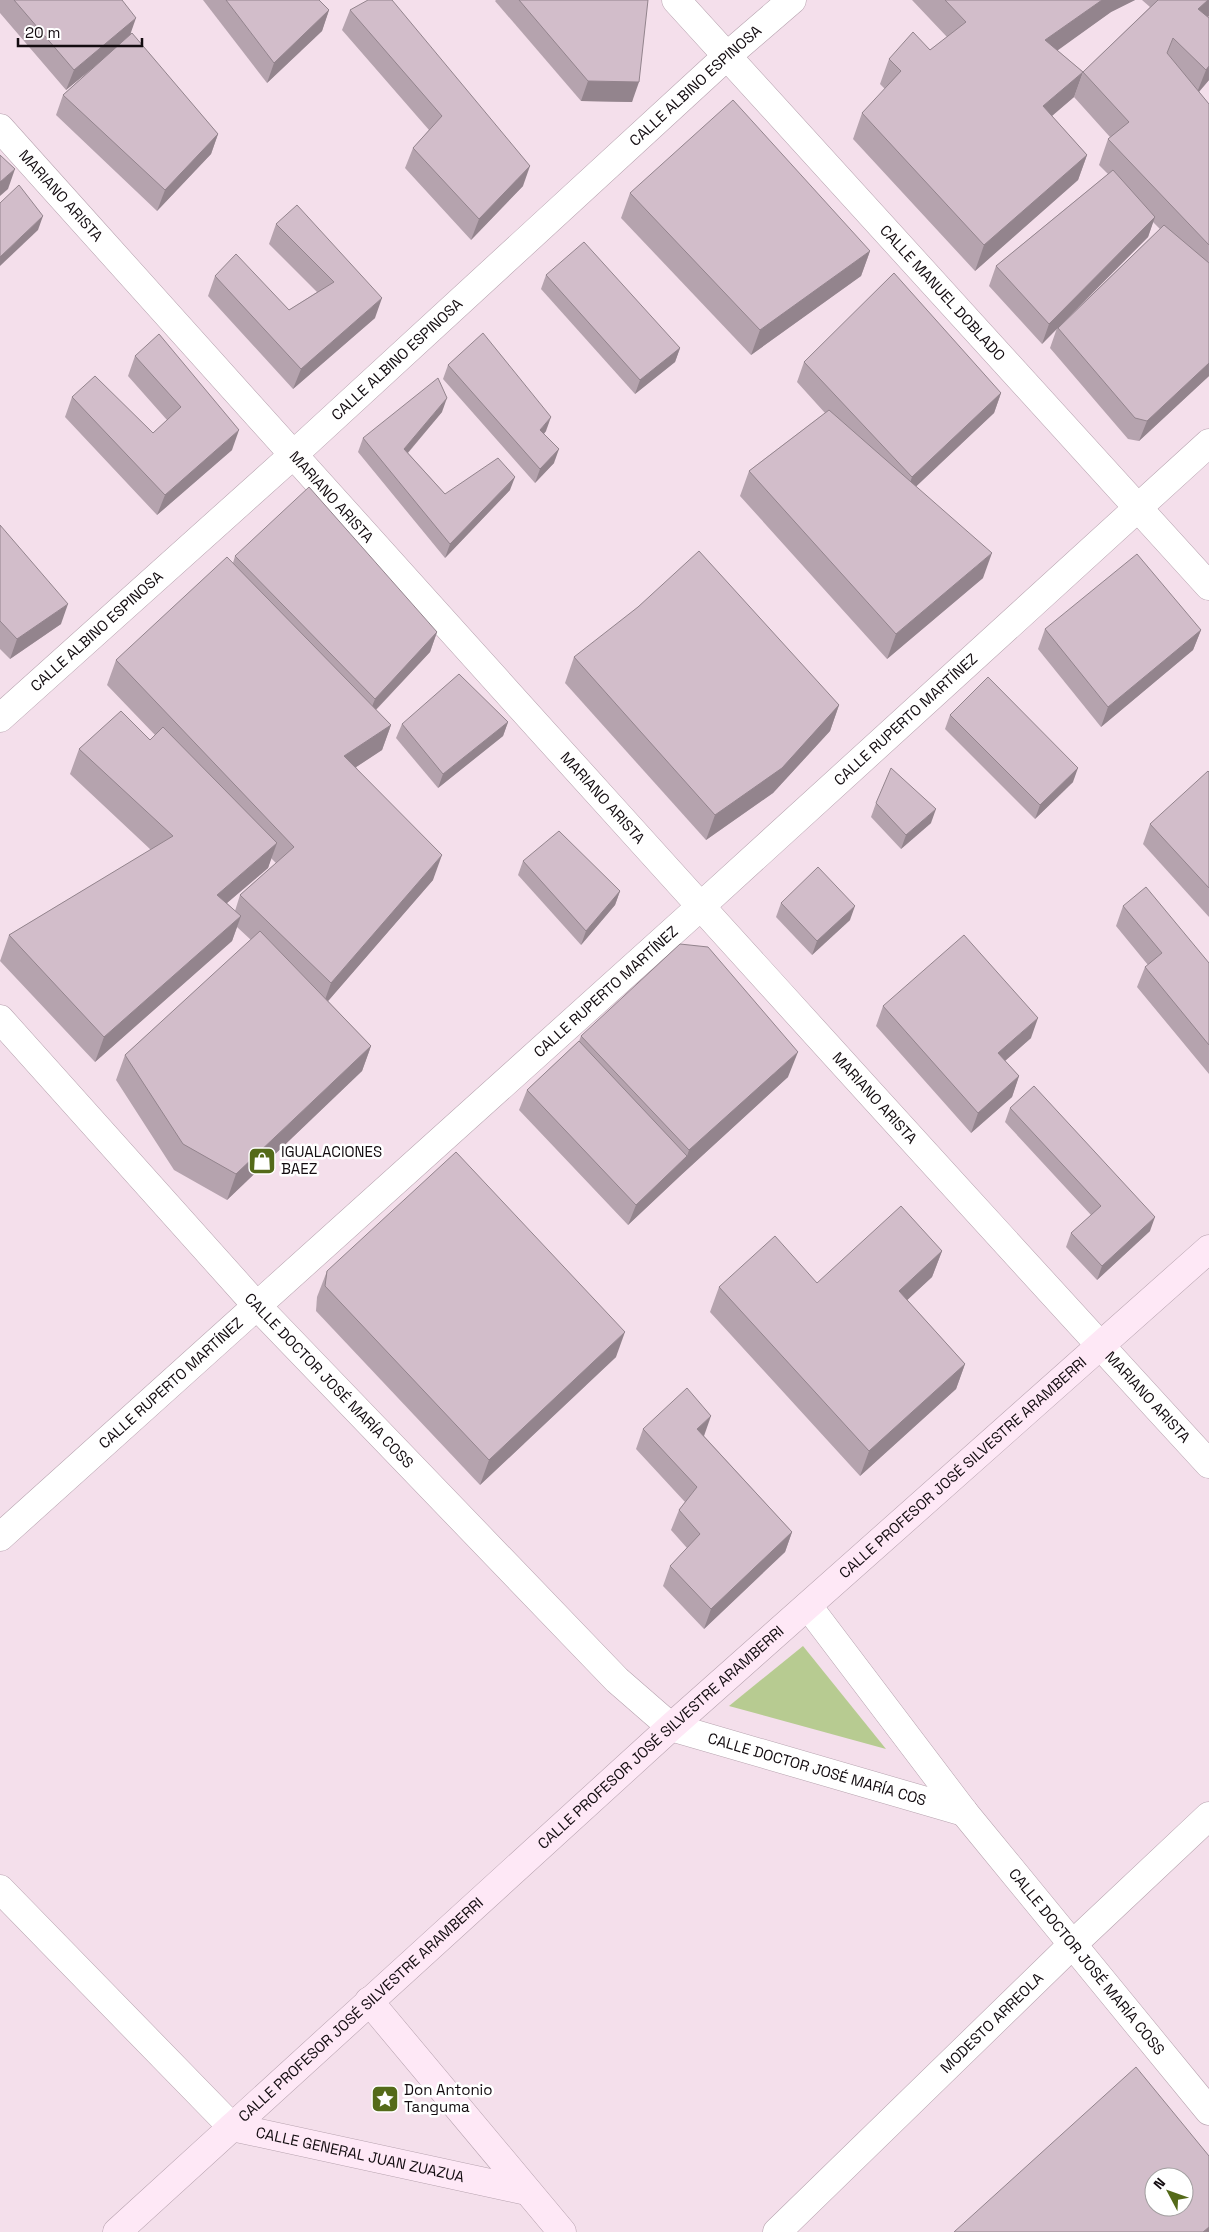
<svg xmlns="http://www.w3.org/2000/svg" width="1209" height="2232" font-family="'Space Grotesk',sans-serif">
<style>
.green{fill:#b7cb91}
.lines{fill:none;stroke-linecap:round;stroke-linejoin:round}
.minor-casing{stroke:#b6a2ae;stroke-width:29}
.tertiary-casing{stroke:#b6a2ae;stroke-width:29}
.secondary-casing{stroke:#b6a2ae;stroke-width:29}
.minor{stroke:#fff;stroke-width:28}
.tertiary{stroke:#fff;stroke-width:28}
.secondary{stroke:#fee8f6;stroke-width:28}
.wall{fill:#b5a3ae;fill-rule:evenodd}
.shaded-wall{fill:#93848d}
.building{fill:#d2bdca;stroke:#93848d;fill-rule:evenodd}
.labels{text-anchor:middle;stroke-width:5;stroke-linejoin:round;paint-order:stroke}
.street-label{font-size:15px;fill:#130c10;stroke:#fff}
.poi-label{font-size:15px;fill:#130c10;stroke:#fff;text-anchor:start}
</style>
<rect width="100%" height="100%" fill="#f4dfeb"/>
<!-- green -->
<polygon class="green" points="803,1646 886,1749 729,1706"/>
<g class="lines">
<!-- minor casing -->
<g class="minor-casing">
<g id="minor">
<path id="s1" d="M 676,0 L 1209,586"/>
<path id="s2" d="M 0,128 C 401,575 803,1022 1209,1464"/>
<path id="s3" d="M 0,718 L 293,455 L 727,56 L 792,0"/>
<path id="s4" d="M 0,1019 L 257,1306 L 617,1680 L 671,1727"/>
<path id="s5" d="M 0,1537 L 700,907 L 1209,443"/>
<polyline points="0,1889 232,2127"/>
<path id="s6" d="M 777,2232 L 1073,1944 L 1209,1816"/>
</g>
</g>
<!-- tertiary casing -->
<g class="tertiary-casing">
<g id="tertiary">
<path id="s7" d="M 808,1606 L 964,1812 L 1209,2111"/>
<path id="s8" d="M 671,1727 L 964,1812"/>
</g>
</g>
<!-- secondary casing -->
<g class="secondary-casing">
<g id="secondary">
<polyline points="369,2001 562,2232"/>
<path id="s9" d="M 232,2127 L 527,2191"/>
<path id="s10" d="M 117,2232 L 671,1727 L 1209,1249"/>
</g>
</g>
<!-- minor -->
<use href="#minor" class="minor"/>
<!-- tertiary -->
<use href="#tertiary" class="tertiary"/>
<!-- secondary -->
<use href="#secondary" class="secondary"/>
</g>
<!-- wall -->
<g class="wall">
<polygon points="0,0 122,0 131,34 218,134 211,154 157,211 56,115 63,95 89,71 66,90 0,13"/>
<polygon points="203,0 319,0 329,10 322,31 267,83"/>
<polygon points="496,0 648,0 632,102 581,101 495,1"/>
<polygon points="912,0 1135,0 1111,12 1057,50 1083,72 1074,97 1052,116 1087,155 1078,180 975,271 853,139 862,113 885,89 880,84 889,59 930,50 947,37"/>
<path d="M 1142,0 L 1209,0 L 1209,16 L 1208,17 L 1209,80 L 1199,92 L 1209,104 L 1209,376 L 1139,441 L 1128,439 L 1050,348 L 1057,328 L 1042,344 L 989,286 L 996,266 L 1108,174 L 1099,165 L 1108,139 L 1110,137 L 1074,97 L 1083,72 L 1150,7 ZM 1153,222 L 1160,229 L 1062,323 L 1148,237 Z"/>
<polygon points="350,10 523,186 471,240 405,168 413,148 429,130 342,30"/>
<polygon points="630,193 870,251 861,276 751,355 621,218"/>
<polygon points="276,224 375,318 293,389 208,296 215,276 289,310 317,292 269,244"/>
<polygon points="546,275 680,348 675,362 635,394 541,289"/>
<polygon points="135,356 232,450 157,515 65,417 72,397 153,433 167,420 128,376"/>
<polygon points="804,362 1001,393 994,413 916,486 983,578 887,659 740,496 749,471 825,413 797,382"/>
<polygon points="448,365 546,431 544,434 554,463 535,483 443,379"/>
<polygon points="442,412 408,453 445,494 510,490 445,558 358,452 363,438"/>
<polygon points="0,525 61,624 10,659 0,649"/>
<path d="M 235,556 L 437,632 L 430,652 L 376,710 L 391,725 L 382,750 L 356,767 L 433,880 L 328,1001 L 371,1046 L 362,1071 L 227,1200 L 174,1170 L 116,1080 L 125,1055 L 251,940 L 237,927 L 232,941 L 95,1062 L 0,961 L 9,935 L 151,850 L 70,774 L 79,749 L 150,740 L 155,735 L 107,685 L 116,660 L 233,563 ZM 271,858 L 276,863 L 240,895 L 235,911 L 227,903 L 268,868 Z"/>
<polygon points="1045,629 1201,630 1193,650 1101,727 1038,649"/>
<polygon points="574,657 839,705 830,731 773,793 706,840 565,683"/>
<polygon points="950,715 1073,782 1035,819 945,729"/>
<polygon points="508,722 503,736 438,788 396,738 402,724"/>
<polygon points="1209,772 1209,917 1143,844 1150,824"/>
<polygon points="876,803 931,823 901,849 871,817"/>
<polygon points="523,861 620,891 615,905 581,945 518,875"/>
<polygon points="781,903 850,920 812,955 776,917"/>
<polygon points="1123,906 1209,963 1209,1074 1137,987 1145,967 1148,965 1116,926"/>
<polygon points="883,1006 1031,1038 1005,1061 1019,1076 1012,1097 971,1133 876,1026"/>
<polygon points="581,1036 788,1077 680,1176 628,1225 519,1110 527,1090 579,1041"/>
<polygon points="1010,1108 1150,1231 1097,1280 1066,1247 1071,1233 1091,1215 1005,1122"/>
<polygon points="942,1251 932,1277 907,1300 965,1364 956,1389 860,1476 710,1312 719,1287 817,1283"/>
<polygon points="327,1271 616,1357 480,1485 316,1311 317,1297"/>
<polygon points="643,1429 704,1436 792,1532 785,1552 704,1629 663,1586 670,1566 687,1548 671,1530 679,1510 685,1502 636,1449"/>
</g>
<!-- shaded-wall -->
<g class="shaded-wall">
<polygon points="1102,0 1135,0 1111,12 1036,66 1045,40"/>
<polygon points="1208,0 1209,0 1209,16 1189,34 1198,9"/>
<polygon points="329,10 322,31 267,83 274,63"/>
<polygon points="136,18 129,38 66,90 74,70"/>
<polygon points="1209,66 1209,80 1196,95 1206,70"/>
<polygon points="1083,72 1074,97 1033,132 1043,106"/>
<polygon points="588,81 639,82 632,102 581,101"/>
<polygon points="218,134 211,154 157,211 165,190"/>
<polygon points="1087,155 1078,180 975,271 984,245"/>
<polygon points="530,166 523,186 471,240 479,219"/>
<polygon points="15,169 8,189 0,196 0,182"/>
<polygon points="43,216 38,230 0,266 0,257"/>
<polygon points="1155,217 1148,237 1042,344 1049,324"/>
<polygon points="870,251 861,276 751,355 760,330"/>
<polygon points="382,298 375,318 293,389 301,369"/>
<polygon points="680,348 675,362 635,394 640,380"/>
<polygon points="1209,363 1209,376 1139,441 1147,421"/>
<polygon points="1001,393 994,413 905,497 912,477"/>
<polygon points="447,398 442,412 399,463 404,449"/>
<polygon points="551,417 546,431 535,444 540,430"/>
<polygon points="239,430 232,450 157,515 165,495"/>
<polygon points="559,449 554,463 535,483 540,469"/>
<polygon points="515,477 510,490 445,558 450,544"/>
<polygon points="992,553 983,578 887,659 896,634"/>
<polygon points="68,604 61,624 10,659 17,639"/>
<polygon points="1201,630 1193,650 1101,727 1108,707"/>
<polygon points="437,632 430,652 367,719 375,699"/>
<polygon points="839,705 830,731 773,793 706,840 715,815"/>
<polygon points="508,722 503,736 438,788 443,774"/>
<polygon points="391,725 382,750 335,781 344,756"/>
<polygon points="1078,768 1073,782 1035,819 1040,805"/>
<polygon points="936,809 931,823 901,849 906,835"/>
<polygon points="277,843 268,868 207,920 217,895"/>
<polygon points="442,855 433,880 322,1008 331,983"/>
<polygon points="620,891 615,905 581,945 586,931"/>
<polygon points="855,906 850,920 812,955 817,941"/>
<polygon points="241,916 232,941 95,1062 104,1037"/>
<polygon points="1038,1018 1031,1038 991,1073 998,1053"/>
<polygon points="371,1046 362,1071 227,1200 236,1174"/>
<polygon points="798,1052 788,1077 680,1176 628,1225 636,1205 687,1156 689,1150"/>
<polygon points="1019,1076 1012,1097 971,1133 978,1113"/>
<polygon points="1155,1217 1150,1231 1097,1280 1102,1266"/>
<polygon points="942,1251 932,1277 889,1317 899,1291"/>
<polygon points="625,1332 616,1357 480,1485 489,1460"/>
<polygon points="965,1364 956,1389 860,1476 869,1451"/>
<polygon points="711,1416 704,1436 690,1449 697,1429"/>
<polygon points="792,1532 785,1552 704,1629 711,1609"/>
<polygon points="1209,2227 1209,2232 1203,2232"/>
</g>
<!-- building -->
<g class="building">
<polygon points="14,0 122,0 136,18 74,70"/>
<polygon points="226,0 319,0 329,10 274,63"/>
<polygon points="368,0 392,0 530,166 479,219 413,148 442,116 350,10"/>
<polygon points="519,0 648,0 639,82 588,81"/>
<polygon points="945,0 1102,0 1045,40 1083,72 1043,106 1087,155 984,245 862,113 901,71 889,59 913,32 930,50 966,22"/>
<polygon points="1158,0 1208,0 1198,9 1209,18 1209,66 1206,70 1173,38 1167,53 1209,104 1209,245 1108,139 1129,122 1083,72"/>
<polygon points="132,33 218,134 165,190 63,95"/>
<polygon points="733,100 870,251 760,330 630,193"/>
<polygon points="0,155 15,169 0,182"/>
<polygon points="1113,170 1155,217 1049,324 996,266"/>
<polygon points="19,185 43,216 0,257 0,203"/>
<polygon points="297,205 382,298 301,369 215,276 236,254 289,310 334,282 276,224"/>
<polygon points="1164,225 1209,263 1209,363 1147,421 1135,418 1058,328"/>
<polygon points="584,242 680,348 640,380 546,275"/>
<polygon points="894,273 1001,393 912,477 804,362"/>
<polygon points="483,333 551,417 540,430 559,449 540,469 448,365"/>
<polygon points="159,334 239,430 165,495 72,397 95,376 153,433 181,407 135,356"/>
<polygon points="438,378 447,398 404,449 445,494 498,458 515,477 450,544 363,438"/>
<polygon points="829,410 992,553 896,634 749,471"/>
<polygon points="309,487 437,632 375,699 235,556"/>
<polygon points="0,525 68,604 17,639 0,621"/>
<polygon points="699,551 839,705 782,768 715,815 574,657 638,607"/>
<polygon points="1137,554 1201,630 1108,707 1045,629"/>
<polygon points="227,557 391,725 344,756 442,855 331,983 240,895 294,847 116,660"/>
<polygon points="459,674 508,722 443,774 402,724"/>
<polygon points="988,677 1078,768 1040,805 950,715"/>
<polygon points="121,711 150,740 163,727 277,843 217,895 241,916 104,1037 9,935 173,836 79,749"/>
<polygon points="891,768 936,809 906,835 876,803"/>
<polygon points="1208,771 1209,772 1209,888 1150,824"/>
<polygon points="559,831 620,891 586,931 523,861"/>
<polygon points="818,867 855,906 817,941 781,903"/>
<polygon points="1146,887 1209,963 1209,1045 1145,967 1162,953 1123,906"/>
<polygon points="260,931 371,1046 236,1174 183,1144 125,1055"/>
<polygon points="964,935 1038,1018 998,1053 1019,1076 978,1113 883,1006"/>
<polygon points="680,944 708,947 798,1052 689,1150 581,1036"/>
<polygon points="579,1041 687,1156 636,1205 527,1090"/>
<polygon points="1034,1086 1155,1217 1102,1266 1071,1233 1101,1206 1010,1108"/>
<polygon points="456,1152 625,1332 489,1460 325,1286 327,1271"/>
<polygon points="901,1206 942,1251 899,1291 965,1364 869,1451 719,1287 775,1236 817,1283"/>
<polygon points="687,1388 711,1416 697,1429 792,1532 711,1609 670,1566 700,1534 679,1510 697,1487 643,1429"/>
<path d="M 1136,2067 L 1209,2156 L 1209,2227 L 1203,2232 L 954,2232 ZM 1154,2177 L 1184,2177 L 1184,2207 L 1154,2207 Z"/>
</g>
<!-- icons -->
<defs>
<g id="shop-square" transform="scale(1.4375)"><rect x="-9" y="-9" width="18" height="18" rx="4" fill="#546a19" stroke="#fff"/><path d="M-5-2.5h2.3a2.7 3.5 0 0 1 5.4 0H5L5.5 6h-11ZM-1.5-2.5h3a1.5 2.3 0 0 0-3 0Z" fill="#fff"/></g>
<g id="sight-square" transform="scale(1.4375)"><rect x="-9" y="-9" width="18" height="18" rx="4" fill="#546a19" stroke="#fff"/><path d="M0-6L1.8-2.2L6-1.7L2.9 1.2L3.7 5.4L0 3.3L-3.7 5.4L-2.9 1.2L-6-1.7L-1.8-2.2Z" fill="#fff"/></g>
</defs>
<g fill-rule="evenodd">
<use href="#shop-square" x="262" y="1161"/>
<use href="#sight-square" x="385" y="2099"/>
</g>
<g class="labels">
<!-- street labels -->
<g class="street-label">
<text dy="5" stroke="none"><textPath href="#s3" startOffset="940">CALLE ALBINO ESPINOSA</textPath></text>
<text dy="5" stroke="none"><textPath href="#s2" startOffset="91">MARIANO ARISTA</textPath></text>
<text dy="5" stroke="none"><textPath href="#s1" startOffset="396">CALLE MANUEL DOBLADO</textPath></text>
<text dy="5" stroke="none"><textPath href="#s3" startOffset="535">CALLE ALBINO ESPINOSA</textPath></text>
<text dy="5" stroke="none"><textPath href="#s2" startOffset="496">MARIANO ARISTA</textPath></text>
<text dy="5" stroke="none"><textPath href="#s3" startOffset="130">CALLE ALBINO ESPINOSA</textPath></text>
<text dy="5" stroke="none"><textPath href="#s5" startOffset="1220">CALLE RUPERTO MARTÍNEZ</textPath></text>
<text dy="5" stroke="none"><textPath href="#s2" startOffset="901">MARIANO ARISTA</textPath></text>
<text dy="5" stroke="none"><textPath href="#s5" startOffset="815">CALLE RUPERTO MARTÍNEZ</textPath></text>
<text dy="5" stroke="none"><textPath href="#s2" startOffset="1306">MARIANO ARISTA</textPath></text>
<text dy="5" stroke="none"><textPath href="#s4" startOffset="489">CALLE DOCTOR JOSÉ MARÍA COSS</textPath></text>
<text dy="5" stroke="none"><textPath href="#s5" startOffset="230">CALLE RUPERTO MARTÍNEZ</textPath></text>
<text dy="5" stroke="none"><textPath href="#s2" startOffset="1711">MARIANO ARISTA</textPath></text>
<text dy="5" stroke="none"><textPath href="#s10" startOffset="1140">CALLE PROFESOR JOSÉ SILVESTRE ARAMBERRI</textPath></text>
<text dy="5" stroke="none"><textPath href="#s10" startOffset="735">CALLE PROFESOR JOSÉ SILVESTRE ARAMBERRI</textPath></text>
<text dy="5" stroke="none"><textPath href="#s8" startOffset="152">CALLE DOCTOR JOSÉ MARÍA COS</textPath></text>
<text dy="5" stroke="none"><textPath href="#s7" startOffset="452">CALLE DOCTOR JOSÉ MARÍA COSS</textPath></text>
<text dy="5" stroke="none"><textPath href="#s10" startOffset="330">CALLE PROFESOR JOSÉ SILVESTRE ARAMBERRI</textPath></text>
<text dy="5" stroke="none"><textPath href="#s6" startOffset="300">MODESTO ARREOLA</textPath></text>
<text dy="5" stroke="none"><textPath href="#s9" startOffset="131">CALLE GENERAL JUAN ZUAZUA</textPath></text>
</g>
<!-- poi labels -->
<g class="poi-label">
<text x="281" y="1157">IGUALACIONES<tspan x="281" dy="17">BAEZ</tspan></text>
<text x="404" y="2095">Don Antonio<tspan x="404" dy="17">Tanguma</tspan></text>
</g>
</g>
<!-- north arrow -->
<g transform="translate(1169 2192) rotate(311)"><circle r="24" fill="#ffffff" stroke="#a19e9f"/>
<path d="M0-4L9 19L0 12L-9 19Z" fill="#546a19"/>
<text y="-8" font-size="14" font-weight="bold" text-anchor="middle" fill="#130c10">N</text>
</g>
<!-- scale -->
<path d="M18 38v8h124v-8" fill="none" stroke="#130c10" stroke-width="2.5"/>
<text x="25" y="38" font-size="15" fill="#130c10" stroke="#ffffff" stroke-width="4" paint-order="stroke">20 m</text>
</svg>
